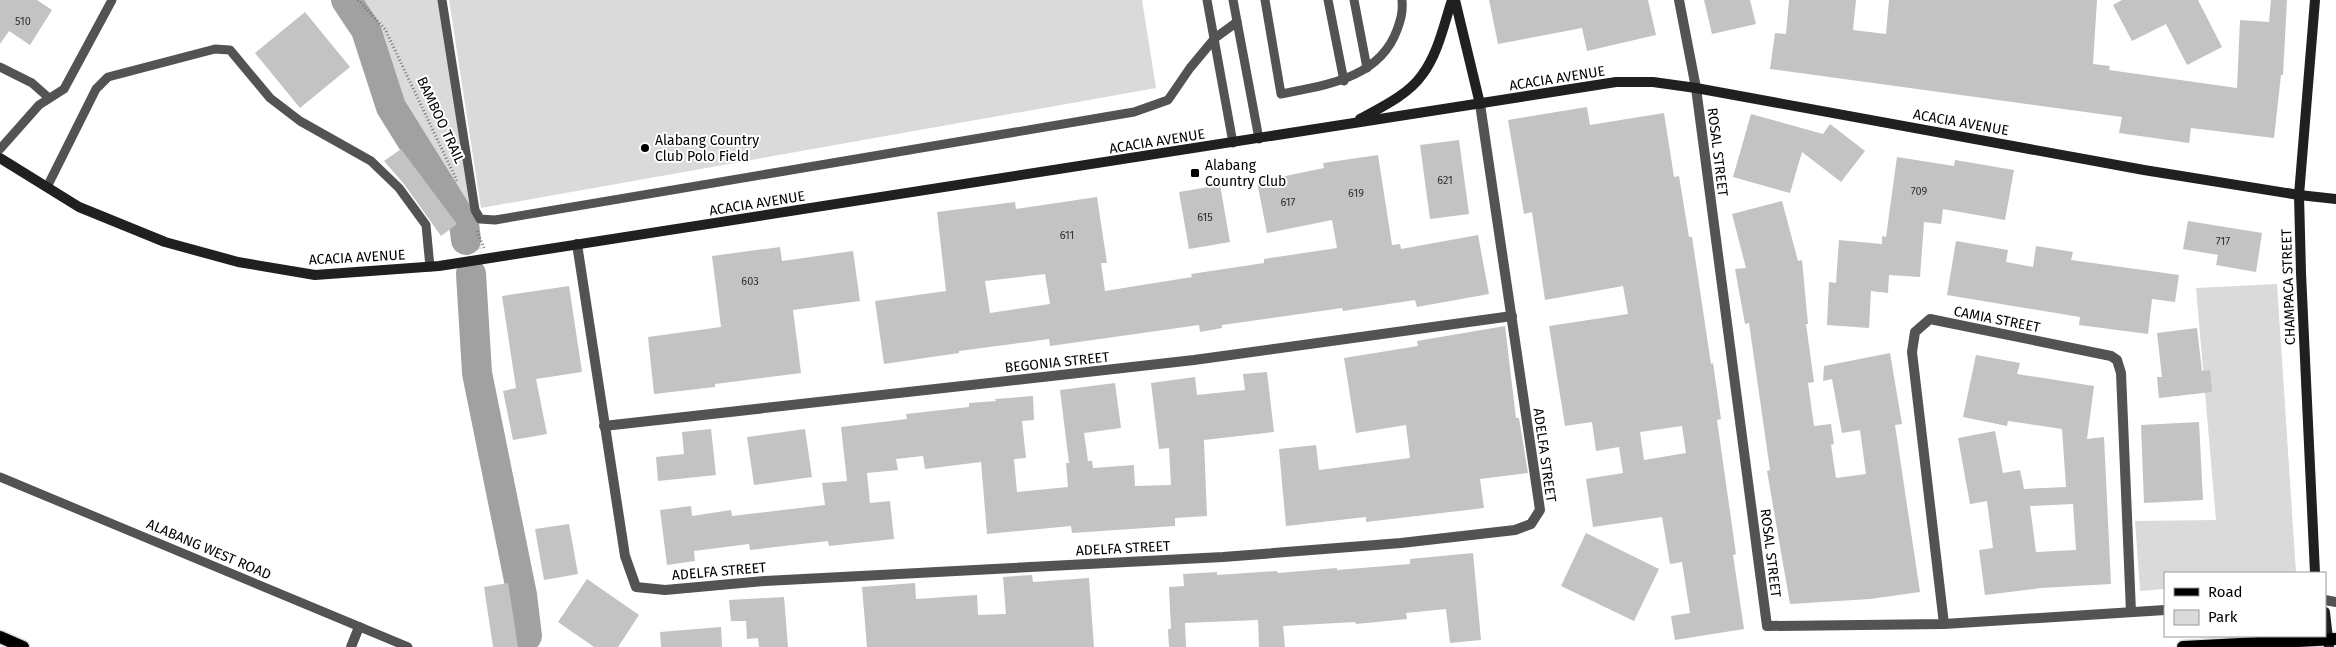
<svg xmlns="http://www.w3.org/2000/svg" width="2336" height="647" font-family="'Fira Sans',sans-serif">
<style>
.green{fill:#dadada}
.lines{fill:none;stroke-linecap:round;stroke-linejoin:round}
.river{stroke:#a1a1a1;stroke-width:30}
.building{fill:#c3c3c3;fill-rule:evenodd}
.primary-casing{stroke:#dbdbdb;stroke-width:15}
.path{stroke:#757575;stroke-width:3;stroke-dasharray:1 2.5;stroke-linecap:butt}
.lane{stroke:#535353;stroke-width:9}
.street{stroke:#535353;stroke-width:10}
.secondary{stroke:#202020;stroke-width:10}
.primary{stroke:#000;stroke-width:12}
.poi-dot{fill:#000;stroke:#fff;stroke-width:2}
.labels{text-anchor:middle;stroke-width:4;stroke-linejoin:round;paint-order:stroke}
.number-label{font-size:11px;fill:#313131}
.street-label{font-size:14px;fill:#000;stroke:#fff}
.poi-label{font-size:14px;fill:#000;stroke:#fff;text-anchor:start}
</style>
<rect width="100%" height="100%" fill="#fff"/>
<!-- green -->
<g class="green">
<polygon points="352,0 438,0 481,249 462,253 458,222 460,212 394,104 367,22"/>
<polygon points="449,0 1142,0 1156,88 481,208"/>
<polygon points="2277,284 2296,573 2165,573 2165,589 2140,591 2135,521 2216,520 2196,288"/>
</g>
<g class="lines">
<!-- river -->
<g class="river">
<polyline points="346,0 366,30 391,107 464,224 466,240"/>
<polyline points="471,274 477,373 522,595 527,636"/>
</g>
</g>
<!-- building -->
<g class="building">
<polygon points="0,0 37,0 52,10 30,45 9,31 0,44"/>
<polygon points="1489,0 1648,0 1656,35 1587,51 1582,28 1498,44"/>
<polygon points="1704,0 1750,0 1756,24 1712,34"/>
<polygon points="1789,0 1856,0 1853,30 1886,34 1889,0 2097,0 2093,64 2110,66 2109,70 2237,88 2240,20 2269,22 2271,0 2287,0 2283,75 2281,75 2274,138 2191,128 2189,143 2119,133 2122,117 1770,69 1775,33 1786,34"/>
<polygon points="2122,0 2198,0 2222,47 2187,65 2166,24 2132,41 2113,5"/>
<polygon points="305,12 350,67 300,108 255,53"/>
<path d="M 1587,107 L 1590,125 L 1664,113 L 1674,177 L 1679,176 L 1689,237 L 1692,237 L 1711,364 L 1713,363 L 1721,419 L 1717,420 L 1736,554 L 1733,555 L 1744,629 L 1675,640 L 1671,616 L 1690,613 L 1682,562 L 1670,564 L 1662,517 L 1593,527 L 1586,479 L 1623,473 L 1619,447 L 1596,451 L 1592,422 L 1565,426 L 1549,326 L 1628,314 L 1623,286 L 1545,300 L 1532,212 L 1524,214 L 1508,120 ZM 1682,426 L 1686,453 L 1644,460 L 1640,432 Z"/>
<polygon points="1751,114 1823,134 1830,124 1865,151 1841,182 1802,152 1790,193 1733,177"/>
<polygon points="1459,140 1469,214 1430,219 1420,145"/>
<polygon points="401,149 457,224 441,236 404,184 384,161"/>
<path d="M 1378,155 L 1392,245 L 1400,244 L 1401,249 L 1478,235 L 1489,294 L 1417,307 L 1415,300 L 1343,311 L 1342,308 L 1222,325 L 1222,328 L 1200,332 L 1199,325 L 1050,346 L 1049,339 L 959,351 L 959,353 L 884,364 L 875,301 L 946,291 L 937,212 L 1015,202 L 1016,209 L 1097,197 L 1107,263 L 1101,263 L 1105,291 L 1192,277 L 1191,274 L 1264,263 L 1264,259 L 1337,248 L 1332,220 L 1267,233 L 1257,182 L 1324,168 L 1323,163 ZM 1045,274 L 1050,304 L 990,313 L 985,281 Z"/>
<polygon points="1897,157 1954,166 1955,160 2014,170 2005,220 1943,209 1941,224 1924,222 1920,277 1889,275 1888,293 1871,291 1869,328 1827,325 1829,282 1836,283 1839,240 1882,244 1882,236 1886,237"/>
<polygon points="1220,185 1230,242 1189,249 1179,192"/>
<polygon points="1782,201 1798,261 1802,260 1808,324 1806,324 1814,382 1808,383 1814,426 1831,424 1834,444 1831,445 1836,478 1866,474 1860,430 1842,433 1832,379 1823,381 1824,366 1890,353 1902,424 1895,425 1920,592 1870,599 1790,604 1767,471 1770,470 1749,323 1745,324 1735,269 1746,268 1732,214"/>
<polygon points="2188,221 2262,233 2256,272 2216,265 2218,255 2183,249"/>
<polygon points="1956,241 2008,250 2006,262 2033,267 2036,246 2073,252 2071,260 2179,275 2175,302 2152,299 2148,334 2079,325 2080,317 1947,295"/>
<polygon points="780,247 782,261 853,251 860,301 793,310 801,373 715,384 715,387 654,394 648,337 721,327 712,256"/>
<polygon points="569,286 582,372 536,379 547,434 513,440 503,391 516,388 502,296"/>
<polygon points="1505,326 1516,418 1519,418 1528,473 1480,479 1484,508 1366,522 1366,517 1286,526 1279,449 1316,445 1319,470 1410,458 1406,425 1356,433 1344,358 1418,346 1417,341"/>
<polygon points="2197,328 2202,371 2210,370 2212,392 2159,398 2157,377 2162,377 2157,333"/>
<path d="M 1976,355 L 2020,363 L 2017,374 L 2094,386 L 2087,439 L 2104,437 L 2111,584 L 2041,588 L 1985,595 L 1979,550 L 1993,548 L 1987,501 L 1970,504 L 1958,438 L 1995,431 L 2003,473 L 2020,470 L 2024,489 L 2066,487 L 2062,429 L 2008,421 L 2007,426 L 1963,417 ZM 2073,504 L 2076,550 L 2036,552 L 2030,506 Z"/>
<polygon points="1267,372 1274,432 1204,440 1207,516 1175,518 1175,526 1072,533 1071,526 987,534 981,462 925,469 923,456 896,459 898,470 867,473 870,503 890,501 894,539 829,546 828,541 750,550 749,544 694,551 695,561 667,565 660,510 691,506 692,516 731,510 732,516 825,505 822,483 847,481 841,427 907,419 906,414 969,407 969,403 996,401 995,399 1033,396 1034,420 1022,421 1026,458 1014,459 1017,492 1068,487 1066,463 1069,463 1060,390 1115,383 1121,428 1084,433 1088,461 1092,461 1093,468 1134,465 1135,486 1171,485 1169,448 1159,449 1151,383 1195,377 1197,395 1245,390 1243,374"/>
<polygon points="2199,422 2203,500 2144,503 2141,425"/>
<polygon points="711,429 716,475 658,481 656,457 684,454 682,432"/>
<polygon points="805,429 812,477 754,485 747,437"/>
<polygon points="569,524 578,574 544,580 535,529"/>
<polygon points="1586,533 1659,569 1634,621 1561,586"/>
<polygon points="1473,553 1481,640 1450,643 1446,609 1406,613 1407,619 1356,624 1355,622 1283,626 1285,647 1259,647 1258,620 1185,623 1186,647 1169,647 1168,629 1171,629 1169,587 1184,586 1183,574 1217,572 1217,575 1277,571 1278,573 1337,568 1337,570 1410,564 1410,559"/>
<polygon points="1032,575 1033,582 1089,578 1094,647 867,647 862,587 915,583 916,599 977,595 978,615 1006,614 1003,577"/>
<polygon points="587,579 639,615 618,647 594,647 558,622"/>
<polygon points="508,583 518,647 493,647 484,587"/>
<polygon points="784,597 788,647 759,647 758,638 747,639 746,621 731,621 729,600"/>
<polygon points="721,627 722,647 661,647 660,632"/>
</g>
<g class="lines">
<!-- primary casing -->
<g class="primary-casing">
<g id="primary">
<polyline points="0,637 23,647"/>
<polyline points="2183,647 2336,639"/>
</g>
</g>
<!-- path -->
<g class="path">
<polyline points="358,0 385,29 457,181"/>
<polyline points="477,231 484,248"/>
</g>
<!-- lane -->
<g class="lane">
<polyline points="442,0 475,210 480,219 495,220 1134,112 1168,100 1190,68 1215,38 1237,22"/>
<polyline points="1207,0 1233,143"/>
<polyline points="1233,0 1259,139"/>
<path d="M 1265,0 L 1281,94 C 1325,85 1379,79 1397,30 C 1401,19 1403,12 1402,0"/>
<polyline points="1328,0 1344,81"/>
<polyline points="1354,0 1367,68"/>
<polyline points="0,67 32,83 49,98"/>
<polyline points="0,149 39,105 64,89 112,0"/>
<polyline points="47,187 96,89 108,77 215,49 230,50 270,98 300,121 371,161 399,188 426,225 430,267"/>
<polyline points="0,477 408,647"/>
</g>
<!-- street -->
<g class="street">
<polyline points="1679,0 1696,88 1767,626 1944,624 2165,610"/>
<polyline points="577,244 625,556 636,587 665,590 765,581 1223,557 1401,543 1515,530 1531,524 1540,510 1480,104"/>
<polyline points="604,426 1194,360 1512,316"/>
<polyline points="2325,600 2336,602"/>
<polyline points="1944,624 1912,352 1915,332 1930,319 2111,356 2117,360 2121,373 2131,612"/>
<polyline points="351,647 359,627"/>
</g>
<!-- secondary -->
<g class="secondary">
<polyline points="1455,0 1480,104"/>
<path d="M 1360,119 C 1380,108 1408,95 1422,75 C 1438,54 1444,24 1452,0"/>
<polyline points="0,158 79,207 165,242 238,262 315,275 439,266 1616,82 1653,82 1696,88 2144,170 2299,195 2336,199"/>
<polyline points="2315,573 2301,273 2299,195 2315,0"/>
<polyline points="2325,612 2329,647"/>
</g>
<!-- primary -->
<use href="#primary" class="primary"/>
</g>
<!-- markers -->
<g class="poi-dot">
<circle cx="645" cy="148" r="5"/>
<rect x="1190" y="168" width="10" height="10" rx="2.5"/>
</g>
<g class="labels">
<!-- number labels -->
<g class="number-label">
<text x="23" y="25">510</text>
<text x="1445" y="184">621</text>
<text x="1919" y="195">709</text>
<text x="1356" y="197">619</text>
<text x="1288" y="206">617</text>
<text x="1205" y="221">615</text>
<text x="1067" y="239">611</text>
<text x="2223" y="245">717</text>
<text x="750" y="285">603</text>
</g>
<!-- street labels -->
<g class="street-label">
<text transform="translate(1557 78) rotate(-9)" y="5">ACACIA AVENUE</text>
<text transform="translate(441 120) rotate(65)" y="5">BAMBOO TRAIL</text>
<text transform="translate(1961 122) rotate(10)" y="5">ACACIA AVENUE</text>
<text transform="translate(1157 141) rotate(-9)" y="5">ACACIA AVENUE</text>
<text transform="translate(1718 152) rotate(83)" y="5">ROSAL STREET</text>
<text transform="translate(757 203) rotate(-9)" y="5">ACACIA AVENUE</text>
<text transform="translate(357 257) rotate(-3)" y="5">ACACIA AVENUE</text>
<text transform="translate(2288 287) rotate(-92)" y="5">CHAMPACA STREET</text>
<text transform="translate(1997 319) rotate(11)" y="5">CAMIA STREET</text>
<text transform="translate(1057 362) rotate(-6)" y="5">BEGONIA STREET</text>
<text transform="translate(1545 455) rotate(82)" y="5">ADELFA STREET</text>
<text transform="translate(1123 548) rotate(-3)" y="5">ADELFA STREET</text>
<text transform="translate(209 549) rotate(23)" y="5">ALABANG WEST ROAD</text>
<text transform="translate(1771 553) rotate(83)" y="5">ROSAL STREET</text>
<text transform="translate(719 571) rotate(-5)" y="5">ADELFA STREET</text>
</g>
<!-- poi labels -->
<g class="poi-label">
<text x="655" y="145">Alabang Country<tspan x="655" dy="16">Club Polo Field</tspan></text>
<text x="1205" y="170">Alabang<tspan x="1205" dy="16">Country Club</tspan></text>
</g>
</g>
<!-- legend -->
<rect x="2164" y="572" width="162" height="65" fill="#ffffff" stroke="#999999"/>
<rect x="2174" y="588" width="25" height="8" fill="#000000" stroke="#999999"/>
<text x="2208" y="597" font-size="15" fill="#000000">Road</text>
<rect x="2174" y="610" width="25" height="15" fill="#dadada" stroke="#999999"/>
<text x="2208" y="622" font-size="15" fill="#000000">Park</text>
</svg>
